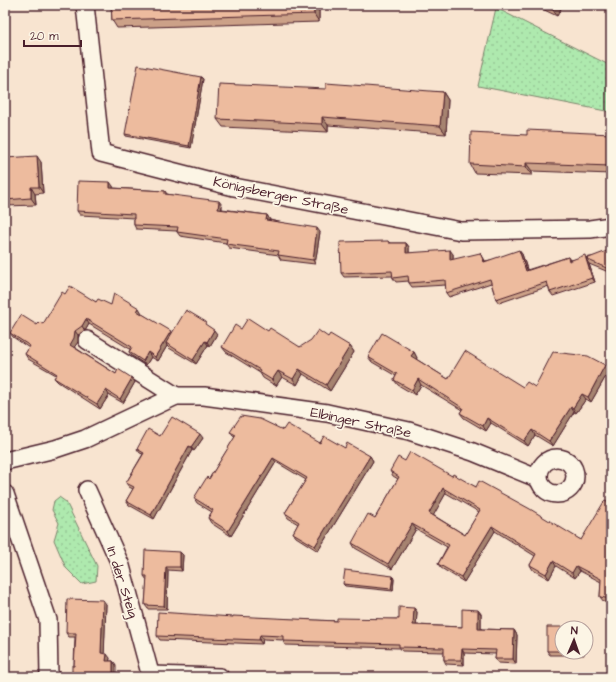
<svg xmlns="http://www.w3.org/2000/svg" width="616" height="682" font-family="'Architects Daughter',sans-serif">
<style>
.park{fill:url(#park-dots);stroke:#7c846c}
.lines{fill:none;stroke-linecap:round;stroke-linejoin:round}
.minor-casing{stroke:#4a1f2b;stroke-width:20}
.minor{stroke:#fcf5e5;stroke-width:17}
.wall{fill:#cca188;stroke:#4a1f2b;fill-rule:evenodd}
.shaded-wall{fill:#a6836f;stroke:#4a1f2b}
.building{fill:#edbb9e;stroke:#4a1f2b;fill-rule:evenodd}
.labels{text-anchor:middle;stroke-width:3.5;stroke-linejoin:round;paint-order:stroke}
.street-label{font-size:14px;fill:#4a1f2b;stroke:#fcf5e5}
</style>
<defs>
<pattern id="park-dots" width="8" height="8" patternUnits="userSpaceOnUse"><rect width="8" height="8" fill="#aee9ae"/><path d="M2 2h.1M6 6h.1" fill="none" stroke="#97c796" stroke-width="1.8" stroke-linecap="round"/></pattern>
</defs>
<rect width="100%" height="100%" fill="#f8e4d0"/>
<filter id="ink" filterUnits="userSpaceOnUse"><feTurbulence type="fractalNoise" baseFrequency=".025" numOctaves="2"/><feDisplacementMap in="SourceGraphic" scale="8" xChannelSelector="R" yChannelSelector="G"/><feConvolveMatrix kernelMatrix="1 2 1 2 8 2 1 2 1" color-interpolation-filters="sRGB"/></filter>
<g filter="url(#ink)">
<!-- park -->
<g class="park">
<polygon points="496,8 611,66 611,112 478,86"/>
<polygon points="59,497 66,502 97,566 96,581 82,584 66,568 54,540 59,523 52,510 54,501"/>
</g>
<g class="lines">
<!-- minor casing -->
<g class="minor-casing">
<g id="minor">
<polyline points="85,5 101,153 234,187 461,231 590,229 611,226"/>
<polyline points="87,340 176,396"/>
<circle cx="557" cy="476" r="18"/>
<polyline points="5,461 55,449 85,439 176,396 204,396 327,413 409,431 473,452 539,479"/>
<polyline points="87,490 121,566 151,677"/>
<polyline points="5,494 48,620 49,677"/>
<polyline points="151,675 220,677"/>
</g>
</g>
<!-- minor -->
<use href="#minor" class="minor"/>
</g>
<!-- wall -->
<g class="wall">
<polygon points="111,5 319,5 319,22 117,28 112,20"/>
<polygon points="534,5 563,5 557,16"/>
<polygon points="201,77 203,79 191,148 126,136 125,134"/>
<polygon points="326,89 443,92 448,100 446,134 328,125 328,132 223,127 217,119"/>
<polygon points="611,134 611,174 532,171 532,175 475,173 470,164 527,135"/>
<polygon points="5,158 41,162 43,193 35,194 36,205 5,206"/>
<polygon points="113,186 113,188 165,191 167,194 222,205 222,209 267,215 270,220 320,232 315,264 281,260 278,255 279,255 229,248 226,244 226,243 180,236 177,232 177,231 136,229 134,225 134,218 80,215 77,211"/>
<polygon points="388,241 390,243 406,243 409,247 409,253 453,254 453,260 483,257 485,261 522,254 527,270 568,257 570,260 611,254 611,273 589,264 595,282 553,296 550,292 549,286 499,303 496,299 491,283 449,297 446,293 446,285 412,287 409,283 409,281 396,282 393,278 393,276 344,277 341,273"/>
<polygon points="65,294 142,313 142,314 172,333 209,327 217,334 210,346 208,345 196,364 169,348 167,346 158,361 151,357 146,365 132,356 129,352 130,349 89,324 85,331 78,335 78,342 74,347 116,374 132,378 135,382 123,403 109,395 100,409 58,382 54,378 56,375 28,359 25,354 29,348 13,337 10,333 43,324"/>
<polygon points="241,329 300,347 328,337 350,346 354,352 330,391 303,374 297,385 282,377 276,386 263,378 260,373 226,352 222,347"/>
<polygon points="414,352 417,358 416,359 448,379 523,387 535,387 609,371 591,402 586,399 576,413 574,412 553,446 535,435 528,446 491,423 486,431 464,418 460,413 462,410 421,385 415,395 398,385 394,380 396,376 372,362 368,357"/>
<polygon points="611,418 611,432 606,426"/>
<polygon points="283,430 320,443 345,448 370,456 373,461 318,551 296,537 293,533 298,524 288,518 285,513 306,480 276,462 231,536 211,523 208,518 212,512 197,503 194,498 209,479 235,437 233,436 230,432"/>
<polygon points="160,436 203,438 194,451 192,450 154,519 129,505 126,501 133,489 129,487 126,483 143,454 140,453 137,449"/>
<path d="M 405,461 L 452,476 L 476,487 L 581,540 L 611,503 L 611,603 L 604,602 L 600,597 L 601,582 L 580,571 L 575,578 L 556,566 L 549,579 L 533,570 L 530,565 L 535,556 L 495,531 L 464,582 L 441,568 L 438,564 L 447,547 L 416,529 L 392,569 L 355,548 L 352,543 L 375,518 L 398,479 L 393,476 L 390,471 ZM 446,493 L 479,512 L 465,535 L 433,515 Z"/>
<polygon points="180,552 183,555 182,571 168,570 167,609 148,609 145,605 147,580 144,576"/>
<polygon points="394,579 393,591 345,586 343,584"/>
<polygon points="106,604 104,654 110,658 109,661 113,661 116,665 74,666 75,637 69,637 66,633"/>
<polygon points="414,608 417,612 416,625 462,627 478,610 481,614 481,629 514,630 517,635 516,664 498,663 495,659 496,654 464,653 464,665 446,664 444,660 444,652 402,651 400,648 285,645 283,641 283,640 263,639 262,644 160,640 157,636 233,617 337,621 399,619"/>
<polygon points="562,628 562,652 584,652 584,655 550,655 547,651"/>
</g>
<!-- shaded-wall -->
<g class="shaded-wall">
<polygon points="313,5 319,5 319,22 314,14"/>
<polygon points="555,5 563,5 557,16 553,10"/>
<polygon points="201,77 203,79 191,148 189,146"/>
<polygon points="443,92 448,100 446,134 440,126"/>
<polygon points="322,117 328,125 328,132 322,124"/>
<polygon points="37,156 41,162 43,193 39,187"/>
<polygon points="526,163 532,171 532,175 526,167"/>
<polygon points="110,182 113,186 113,192 110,188"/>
<polygon points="31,187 35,194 36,205 31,198"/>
<polygon points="219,201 222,205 221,213 218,209"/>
<polygon points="267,215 270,220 269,224 266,220"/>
<polygon points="317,228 320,232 315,264 313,260"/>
<polygon points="406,243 409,247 409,257 406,253"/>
<polygon points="450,250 453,254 453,264 450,260"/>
<polygon points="519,250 522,254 529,275 526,271"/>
<polygon points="480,253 483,257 487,266 484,262"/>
<polygon points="586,259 589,264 595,282 592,278"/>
<polygon points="139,308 142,313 140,315 137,311"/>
<polygon points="86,319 89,324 85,331 82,326"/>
<polygon points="214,330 217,334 210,346 207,342"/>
<polygon points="75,331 78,335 78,342 73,349 70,345"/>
<polygon points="171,331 174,336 166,343 167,346 158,361 155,357"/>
<polygon points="205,341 208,345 196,364 193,360"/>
<polygon points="350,346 354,352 330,391 326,385"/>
<polygon points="148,352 151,357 146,365 143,361"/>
<polygon points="414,352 417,358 415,362 411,356"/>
<polygon points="605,365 609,371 591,402 588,397"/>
<polygon points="299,369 303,374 297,385 293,379"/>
<polygon points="278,371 282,377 276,386 272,380"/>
<polygon points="132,378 135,382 123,403 120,399"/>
<polygon points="418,379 421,385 415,395 412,390"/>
<polygon points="5,383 6,385 7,424 5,421"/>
<polygon points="106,390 109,395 100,409 97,404"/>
<polygon points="582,394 586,399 576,413 573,408"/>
<polygon points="571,407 574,412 553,446 549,441"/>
<polygon points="487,418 491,423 486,431 483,426"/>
<polygon points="532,430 535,435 528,446 524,441"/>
<polygon points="200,434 203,438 194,451 191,447"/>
<polygon points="189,446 192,450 154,519 151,515"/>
<polygon points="370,456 373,461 318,551 315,546"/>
<polygon points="273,458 276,462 231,536 228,531"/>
<polygon points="443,488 446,493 432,518 429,513"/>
<polygon points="412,524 416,529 392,569 388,564"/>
<polygon points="492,526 495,531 464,582 461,577"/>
<polygon points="180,552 183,555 182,571 180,567"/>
<polygon points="553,561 556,566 549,579 546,574"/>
<polygon points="576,566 580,571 575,578 572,573"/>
<polygon points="166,567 168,570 167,609 164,606"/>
<polygon points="393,576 394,579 393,591 391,589"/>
<polygon points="103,600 106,604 104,658 101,653"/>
<polygon points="414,608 417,612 416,629 413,625"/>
<polygon points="478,610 481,614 481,633 478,629"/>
<polygon points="514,630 517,635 516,664 513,659"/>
<polygon points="260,635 263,639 262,644 259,640"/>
<polygon points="462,649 464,653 464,665 461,660"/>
<polygon points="107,654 110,658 109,665 106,661"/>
<polygon points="113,661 116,665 116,677 113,677"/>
</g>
<!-- building -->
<g class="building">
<polygon points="111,5 313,5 314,14 112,20"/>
<polygon points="542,5 555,5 553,10"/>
<polygon points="138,65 201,77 189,146 125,134"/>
<polygon points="326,83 443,92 440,126 322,117 322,124 217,119 219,84 326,89"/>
<polygon points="527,130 611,134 611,166 526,163 526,167 470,164 471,132 527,135"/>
<polygon points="37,156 39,187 31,187 31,198 5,200 5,158"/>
<polygon points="78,181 110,182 110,188 165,191 165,194 219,201 218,209 267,215 266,220 317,228 313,260 278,255 279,251 226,244 227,239 177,232 178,227 134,225 134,214 77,211"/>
<polygon points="388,241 389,243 406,243 406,253 450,250 450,260 480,253 484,262 519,250 526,271 568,257 569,261 585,255 586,259 607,251 611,254 611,270 586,259 592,278 550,292 547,282 496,299 490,279 446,293 445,280 409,283 408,276 393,278 392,271 341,273 340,242"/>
<polygon points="70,286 96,302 98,299 111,305 114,293 139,308 137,311 171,331 155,357 148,352 143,361 129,352 132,347 86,319 82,326 75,331 74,338 70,345 116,374 118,369 132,378 120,399 106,390 97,404 54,378 57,374 25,354 30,346 10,333 21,315 37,325 40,322 43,324 62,292 65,294"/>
<polygon points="186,310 206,322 205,324 214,330 207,342 205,341 193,360 166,343"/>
<polygon points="248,318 268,331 270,328 300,347 311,340 318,330 328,337 330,334 350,346 326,385 299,369 293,379 278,371 272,380 259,372 260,370 222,347 235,325 241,329"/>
<polygon points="382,333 414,352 411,356 448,379 465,351 523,387 527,382 535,387 553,352 588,356 605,365 588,397 582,394 573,408 571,407 549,441 532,430 524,441 487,418 483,426 460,413 463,408 418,379 412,390 394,380 397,374 368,357"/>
<polygon points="241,416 260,419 283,430 287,424 320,443 324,436 345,448 347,443 370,456 315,546 293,533 299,522 285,513 307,478 273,458 228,531 208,518 213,510 194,498 207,477 209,479 236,435 230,432"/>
<polygon points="172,417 200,434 191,447 189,446 151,515 126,501 134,487 126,483 144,453 137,449 148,429 160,436"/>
<polygon points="611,418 611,429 606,426"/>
<path d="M 410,452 L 452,476 L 453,474 L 476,487 L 479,481 L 530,509 L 581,540 L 605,500 L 611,503 L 611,599 L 600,597 L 601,579 L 576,566 L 572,573 L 553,561 L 546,574 L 530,565 L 536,554 L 492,526 L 461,577 L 438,564 L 449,545 L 412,524 L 388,564 L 352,543 L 368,514 L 375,518 L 399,477 L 390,471 L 398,457 L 405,461 ZM 443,488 L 480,510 L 465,535 L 429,513 Z"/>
<polygon points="145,550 180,552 180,567 166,567 164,606 145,605 147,576 144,576"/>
<polygon points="345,570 393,576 391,589 343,584"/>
<polygon points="67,599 103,600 101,653 107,654 106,661 113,661 113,677 72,677 72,666 74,666 76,633 66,633"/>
<polygon points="399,607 414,608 413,625 462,627 462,609 478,610 478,629 514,630 513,659 495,659 496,650 462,649 461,660 444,660 444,648 399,647 399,644 283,641 283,636 260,635 259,640 157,636 158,612 233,617 233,616 337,621 337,618 399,619"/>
<polygon points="547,627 572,627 572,628 562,628 562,651 547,651"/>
</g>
</g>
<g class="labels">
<!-- street labels -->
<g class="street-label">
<text transform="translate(281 195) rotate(12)" y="5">Königsberger Straße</text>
<text transform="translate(361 422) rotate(12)" y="5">Elbinger Straße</text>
<text transform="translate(123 582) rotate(72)" y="5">In der Steig</text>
</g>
</g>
<!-- margin -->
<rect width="616" height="682" fill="none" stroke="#fcf5e5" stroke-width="20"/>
<rect x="10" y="10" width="596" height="662" fill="none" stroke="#4a1f2b" stroke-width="1.5" filter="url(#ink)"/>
<!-- north arrow -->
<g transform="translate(574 640) rotate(2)"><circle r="19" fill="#fcf5e5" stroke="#b59f9b"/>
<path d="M0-3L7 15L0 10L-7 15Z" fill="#4a1f2b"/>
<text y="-6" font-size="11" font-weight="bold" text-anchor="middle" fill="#4a1f2b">N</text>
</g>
<!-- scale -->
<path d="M24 40v6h57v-6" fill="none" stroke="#4a1f2b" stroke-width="2"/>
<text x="30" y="40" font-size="12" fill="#4a1f2b" stroke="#fcf5e5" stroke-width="3" paint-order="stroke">20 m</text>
</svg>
